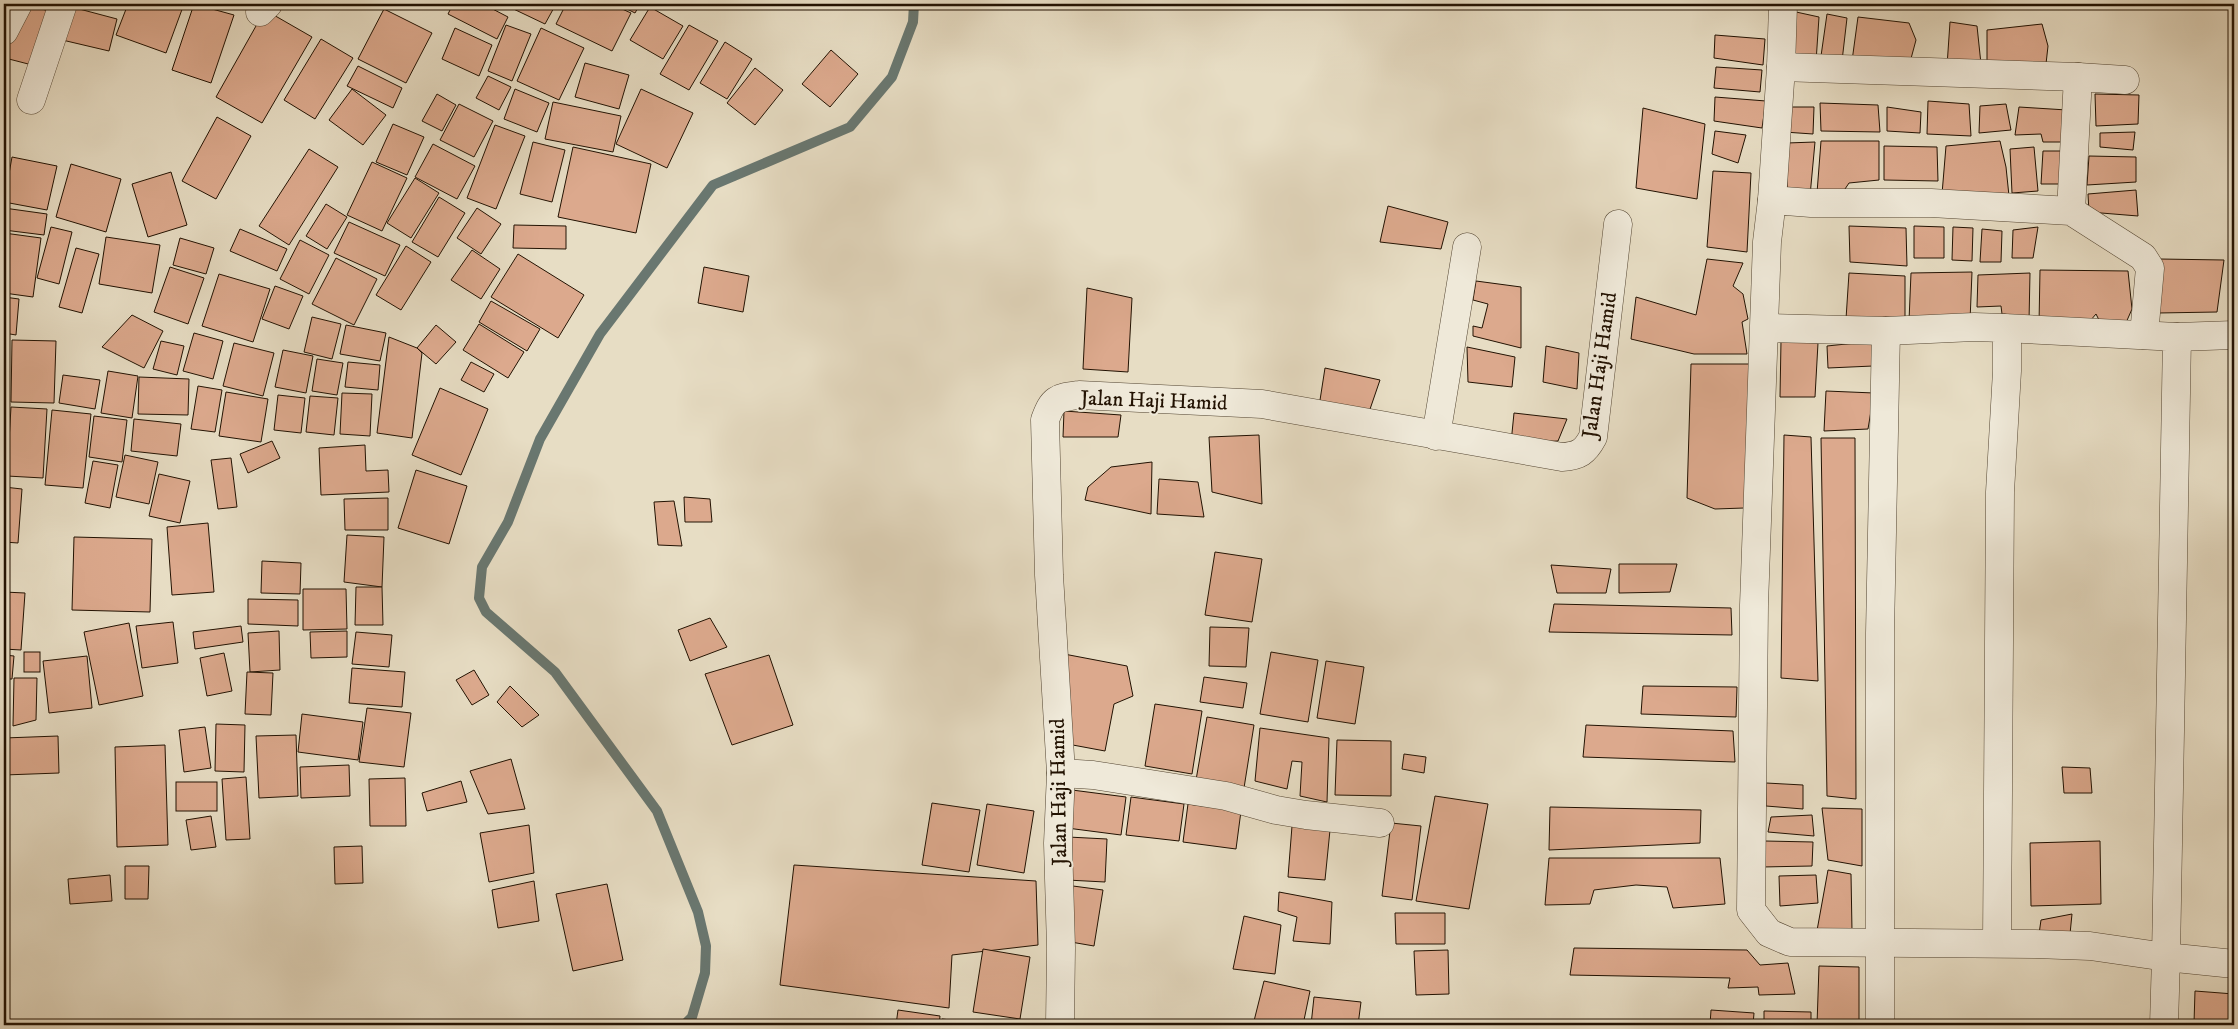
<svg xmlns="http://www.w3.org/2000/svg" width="2238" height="1029" font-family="'IM FELL DW Pica',serif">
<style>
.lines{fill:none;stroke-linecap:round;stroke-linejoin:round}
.stream{stroke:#697770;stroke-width:10}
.building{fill:#dca98d;stroke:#221202}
.minor-casing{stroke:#534532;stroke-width:29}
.minor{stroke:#efe9d9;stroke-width:28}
.labels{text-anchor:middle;stroke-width:4;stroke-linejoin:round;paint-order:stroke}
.street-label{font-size:21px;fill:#221202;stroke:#efe9d9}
</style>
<rect width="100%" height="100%" fill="#e7ddc4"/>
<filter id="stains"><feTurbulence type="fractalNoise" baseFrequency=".004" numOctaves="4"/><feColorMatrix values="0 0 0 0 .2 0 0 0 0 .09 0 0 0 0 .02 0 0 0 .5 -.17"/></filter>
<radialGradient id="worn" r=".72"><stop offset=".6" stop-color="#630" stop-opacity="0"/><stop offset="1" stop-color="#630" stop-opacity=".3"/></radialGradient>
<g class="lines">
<!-- stream -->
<polyline class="stream" points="684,1025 692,1017 705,973 706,946 698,912 657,811 555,672 486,612 479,598 482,567 508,522 540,439 600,334 713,185 850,127 892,77 913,22 914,4"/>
</g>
<!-- building -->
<g class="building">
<polygon points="19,4 50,11 36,66 5,58"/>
<polygon points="128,4 184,4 166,53 116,35"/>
<polygon points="194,4 234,15 211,83 172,70"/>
<polygon points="453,4 483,4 508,17 497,39 448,14"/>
<polygon points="503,4 556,4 545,24"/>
<polygon points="566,4 611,4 631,13 612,51 556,24"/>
<polygon points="617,4 640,4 635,13"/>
<polygon points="68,6 117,19 109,51 58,39"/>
<polygon points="650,7 683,26 663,59 630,40"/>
<polygon points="384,9 432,33 406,83 358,59"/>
<polygon points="265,10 312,37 262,123 216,97"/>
<polygon points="1787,10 1819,17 1816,62 1786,60"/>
<polygon points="1827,14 1847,18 1842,61 1821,56"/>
<polygon points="1858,17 1909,23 1916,40 1909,66 1852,61"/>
<polygon points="1950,22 1977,26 1981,64 1947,66"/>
<polygon points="2042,24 2048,46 2046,64 1987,63 1987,30"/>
<polygon points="506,25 531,34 512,81 488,71"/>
<polygon points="689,25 718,41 689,90 660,74"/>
<polygon points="455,28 492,45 479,76 442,59"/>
<polygon points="541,28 584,48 559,100 517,81"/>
<polygon points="1715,35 1765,39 1763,65 1714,58"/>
<polygon points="321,39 353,58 315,119 284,100"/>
<polygon points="725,42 752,59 727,99 700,83"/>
<polygon points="831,50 858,74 830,107 802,84"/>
<polygon points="585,63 629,75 619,109 575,97"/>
<polygon points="358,66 402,88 393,108 347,86"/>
<polygon points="1716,67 1762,70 1760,92 1714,88"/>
<polygon points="755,68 783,90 755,125 727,103"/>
<polygon points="488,76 511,87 499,110 476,98"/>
<polygon points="352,89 386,115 363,145 329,120"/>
<polygon points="515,89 549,103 537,132 504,119"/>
<polygon points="641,89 693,113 667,168 616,144"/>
<polygon points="437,94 456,105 442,131 422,121"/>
<polygon points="2095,94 2139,95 2138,124 2096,126"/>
<polygon points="1715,97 1766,101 1762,128 1714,121"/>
<polygon points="1928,101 1969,104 1971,136 1927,134"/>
<polygon points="553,102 621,116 613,152 545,139"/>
<polygon points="1820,103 1878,105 1880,132 1821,131"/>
<polygon points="459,104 493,121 474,157 440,140"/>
<polygon points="2006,104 2011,130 1979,133 1980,106"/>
<polygon points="1787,107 1814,107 1813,134 1784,132"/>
<polygon points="1887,107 1921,112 1920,133 1887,131"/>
<polygon points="2019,107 2067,110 2069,142 2043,142 2041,134 2015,135"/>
<polygon points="1643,108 1705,124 1697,199 1636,188"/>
<polygon points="217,117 251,136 216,199 182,181"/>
<polygon points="393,124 424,137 407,175 376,162"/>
<polygon points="495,125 525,136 496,209 467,198"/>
<polygon points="1715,131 1746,135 1738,163 1712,154"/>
<polygon points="2135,132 2133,150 2100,147 2100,133"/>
<polygon points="1821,141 1879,141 1879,180 1849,183 1841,195 1817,193"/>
<polygon points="2000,141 2006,167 2009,196 1942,194 1946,146"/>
<polygon points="533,142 565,150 552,202 520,194"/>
<polygon points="1815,142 1810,196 1787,194 1787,143"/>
<polygon points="433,144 475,166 457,199 415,177"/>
<polygon points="1884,146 1937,147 1938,181 1884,180"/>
<polygon points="573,147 651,164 636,233 558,217"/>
<polygon points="2034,147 2038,191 2012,193 2010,149"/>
<polygon points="309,149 338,167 289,245 259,226"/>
<polygon points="2043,151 2065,151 2064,184 2041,184"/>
<polygon points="2089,156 2136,157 2136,182 2087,185"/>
<polygon points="12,157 57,166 47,210 4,202"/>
<polygon points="372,162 407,178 382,231 347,215"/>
<polygon points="71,164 121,179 106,232 56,217"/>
<polygon points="1713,171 1751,173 1747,252 1707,247"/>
<polygon points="171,172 187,225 148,237 132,184"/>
<polygon points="415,178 439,193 411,238 387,223"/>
<polygon points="2136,190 2138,216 2089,212 2088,194"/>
<polygon points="439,197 465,213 438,257 412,242"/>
<polygon points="326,204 347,217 327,249 306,236"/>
<polygon points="1388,206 1448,222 1441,249 1380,242"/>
<polygon points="4,208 47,214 44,235 4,230"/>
<polygon points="477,208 501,224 481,254 457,238"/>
<polygon points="349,222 400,245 385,276 334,253"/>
<polygon points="514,225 566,226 566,249 513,248"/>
<polygon points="1849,226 1906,228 1907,266 1850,262"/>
<polygon points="1914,226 1944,227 1944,258 1914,258"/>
<polygon points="51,227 72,232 59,284 37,278"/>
<polygon points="1953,227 1973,228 1972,261 1952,260"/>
<polygon points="2038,227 2033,258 2012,258 2013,230"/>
<polygon points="240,229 287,249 277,271 230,251"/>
<polygon points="1982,229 2002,231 2001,262 1980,262"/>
<polygon points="4,233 41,238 33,297 4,293"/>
<polygon points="106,237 160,245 152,293 99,284"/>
<polygon points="180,238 214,248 206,274 173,265"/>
<polygon points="300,240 329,255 309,294 280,279"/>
<polygon points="406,246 431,262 401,310 376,295"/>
<polygon points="76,248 99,254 82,313 59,307"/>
<polygon points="472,250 500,269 481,299 451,280"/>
<polygon points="518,254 584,295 558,338 491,297"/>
<polygon points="336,258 377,279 354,325 312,304"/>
<polygon points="1707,259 1743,263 1733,286 1743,294 1748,319 1742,322 1747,354 1694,354 1631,339 1636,297 1696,315"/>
<polygon points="2160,259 2224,260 2217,312 2158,313"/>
<polygon points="170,267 204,278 188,324 154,312"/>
<polygon points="704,267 749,276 743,312 698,303"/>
<polygon points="2040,270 2128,271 2132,309 2125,325 2102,326 2096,314 2084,328 2039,324"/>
<polygon points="1972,272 1970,321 1909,321 1911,273"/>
<polygon points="1849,273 1905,276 1905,318 1846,319"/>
<polygon points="2030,273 2029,321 2003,322 2001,306 1977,307 1978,275"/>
<polygon points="219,274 270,289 253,342 202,326"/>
<polygon points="1476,281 1521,287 1521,348 1473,336 1473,326 1482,328 1488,304 1473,300"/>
<polygon points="275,286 303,296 289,329 262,319"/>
<polygon points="1087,288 1132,298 1128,372 1083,369"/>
<polygon points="4,297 19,299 16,335 4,333"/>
<polygon points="491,301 540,329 527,351 479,322"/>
<polygon points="132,315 163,331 144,368 102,347"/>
<polygon points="312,317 341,324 332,359 304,352"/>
<polygon points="479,324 524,352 508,378 463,350"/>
<polygon points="346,325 386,333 380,361 340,354"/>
<polygon points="436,325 456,342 436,364 417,348"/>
<polygon points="194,333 223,341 213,379 183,371"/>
<polygon points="389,337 417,348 422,353 412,438 377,433"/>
<polygon points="12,340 56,341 54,403 11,402"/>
<polygon points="161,341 184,346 177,375 153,369"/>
<polygon points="1781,341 1818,343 1815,397 1780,397"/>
<polygon points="1875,341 1873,366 1828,368 1827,346"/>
<polygon points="234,343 274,353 263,396 223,386"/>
<polygon points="1546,346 1579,353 1577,389 1543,382"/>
<polygon points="1467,347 1515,357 1512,387 1468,382"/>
<polygon points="283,350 313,356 306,393 275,387"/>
<polygon points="317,359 343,363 337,395 312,391"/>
<polygon points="348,362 380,365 378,390 345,387"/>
<polygon points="471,362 494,374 484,392 461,380"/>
<polygon points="1691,364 1752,364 1744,508 1715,509 1687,498"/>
<polygon points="1325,368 1380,380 1368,415 1318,413"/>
<polygon points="108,371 138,376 132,418 101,413"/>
<polygon points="63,375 100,380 95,409 59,403"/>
<polygon points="139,377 189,379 188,415 138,414"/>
<polygon points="198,386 222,390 215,432 191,429"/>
<polygon points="440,388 488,409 461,475 412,455"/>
<polygon points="1826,391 1874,393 1868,429 1824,431"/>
<polygon points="226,392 268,399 261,442 219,436"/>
<polygon points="342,393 372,394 370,436 340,434"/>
<polygon points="278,395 305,398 301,433 274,430"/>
<polygon points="310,396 338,398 334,435 306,432"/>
<polygon points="11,407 47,409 43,478 7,476"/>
<polygon points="52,410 91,414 83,488 45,485"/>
<polygon points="1064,411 1121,415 1118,437 1063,437"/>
<polygon points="1514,413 1567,419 1558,441 1511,443"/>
<polygon points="94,416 127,420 122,462 89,457"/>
<polygon points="134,419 181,424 177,456 131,451"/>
<polygon points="1259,435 1262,504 1212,492 1209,437"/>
<polygon points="1784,435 1811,437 1818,681 1781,678"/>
<polygon points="1821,438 1855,438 1856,799 1827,796"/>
<polygon points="272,441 280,458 248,473 240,454"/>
<polygon points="365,445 366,471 388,470 389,492 321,495 319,448"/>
<polygon points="125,455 158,462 149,504 116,497"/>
<polygon points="231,458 237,507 218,509 211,460"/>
<polygon points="93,461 118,465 110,508 85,503"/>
<polygon points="1152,462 1151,514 1085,500 1088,487 1111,467"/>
<polygon points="416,470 467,486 449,544 398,528"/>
<polygon points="159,474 190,481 180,523 149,516"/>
<polygon points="1159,479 1198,482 1204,517 1157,514"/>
<polygon points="4,487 22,489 18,543 4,542"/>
<polygon points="684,497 710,499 712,522 685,522"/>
<polygon points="388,498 388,530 345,530 344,499"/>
<polygon points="674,501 682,546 658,545 654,502"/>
<polygon points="208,523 214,592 172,595 167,527"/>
<polygon points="347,535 384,537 382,587 344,582"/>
<polygon points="74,537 152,539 150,612 72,610"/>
<polygon points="1215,552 1262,559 1252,622 1205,615"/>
<polygon points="262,561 301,563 300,594 261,593"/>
<polygon points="1619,564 1677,564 1670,592 1619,593"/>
<polygon points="1551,565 1611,569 1606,593 1557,593"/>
<polygon points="356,587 382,587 383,625 355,625"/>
<polygon points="303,589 346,589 347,629 303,630"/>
<polygon points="4,592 25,593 21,650 4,649"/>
<polygon points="248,599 298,600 298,626 248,624"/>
<polygon points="1554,604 1731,608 1732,635 1549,632"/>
<polygon points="710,618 727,647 690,661 678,630"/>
<polygon points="173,622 178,663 142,668 136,626"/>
<polygon points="129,623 143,696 99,705 84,632"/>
<polygon points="241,626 243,642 195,649 193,632"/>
<polygon points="1210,627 1249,628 1246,667 1209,666"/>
<polygon points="279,631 280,670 250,672 248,633"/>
<polygon points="347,631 347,657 311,658 310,632"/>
<polygon points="356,632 392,635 389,667 352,664"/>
<rect x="24" y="652" width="16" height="20"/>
<polygon points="1271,652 1318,660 1308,722 1260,714"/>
<polygon points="224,653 232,691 207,696 200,658"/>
<polygon points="1064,654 1127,666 1133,696 1114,704 1105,751 1062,743"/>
<polygon points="4,655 14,656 12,679 4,679"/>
<polygon points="769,655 793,725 732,745 705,674"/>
<polygon points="87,656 92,708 49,713 43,661"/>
<polygon points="1326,661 1364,667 1355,724 1317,718"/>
<polygon points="352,668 405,672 402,707 349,703"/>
<polygon points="474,670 489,695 472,705 456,680"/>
<polygon points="247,672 273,673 271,715 245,714"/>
<polygon points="1204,677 1247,683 1243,708 1200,702"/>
<polygon points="14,678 37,678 36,720 13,726"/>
<polygon points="510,686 539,715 522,727 497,702"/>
<polygon points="1643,686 1737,687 1736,717 1641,714"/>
<polygon points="1155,704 1202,711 1192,774 1145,766"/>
<polygon points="367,708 411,713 404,767 359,762"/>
<polygon points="302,714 363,722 358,760 298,752"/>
<polygon points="1207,717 1254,725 1244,788 1196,780"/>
<polygon points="216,724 245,725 244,772 215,771"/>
<polygon points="1586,725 1733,731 1735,762 1583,757"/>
<polygon points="205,727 211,768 184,772 179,730"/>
<polygon points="1260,728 1329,738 1327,802 1300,796 1302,762 1292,761 1287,789 1255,781"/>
<polygon points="296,735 298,796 259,798 256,736"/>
<polygon points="58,736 59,773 4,775 4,738"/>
<polygon points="1337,740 1391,741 1391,796 1335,795"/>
<polygon points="165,745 168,845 117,847 115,747"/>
<polygon points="1404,754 1426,757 1424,773 1402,769"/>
<polygon points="511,759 525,809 488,814 470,771"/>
<polygon points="349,765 350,796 301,798 300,767"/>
<polygon points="2062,767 2090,768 2092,793 2064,793"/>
<polygon points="246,777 250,839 226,840 222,779"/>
<polygon points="405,778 406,826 370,826 369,779"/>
<polygon points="461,781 467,802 427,811 422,793"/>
<rect x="176" y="782" width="41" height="29"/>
<polygon points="1766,783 1803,785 1803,809 1766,806"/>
<polygon points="1072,790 1126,797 1121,835 1067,828"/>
<polygon points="1435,796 1488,804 1469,909 1416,901"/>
<polygon points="1131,797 1184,804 1179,841 1126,835"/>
<polygon points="932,803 980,810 969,872 922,865"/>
<polygon points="987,804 1034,811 1024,873 977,865"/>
<polygon points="1188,804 1241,811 1236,849 1183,842"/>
<polygon points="1550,807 1701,810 1700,843 1549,850"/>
<polygon points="1822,808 1862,809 1862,866 1828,860"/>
<polygon points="1812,815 1814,836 1768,832 1771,817"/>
<polygon points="211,816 216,847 191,850 186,820"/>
<polygon points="1391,823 1421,826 1412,900 1382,896"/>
<polygon points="529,825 534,873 489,882 480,833"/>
<polygon points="1292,826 1330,830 1325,880 1288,877"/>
<polygon points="1068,837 1107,839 1105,882 1067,880"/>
<polygon points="1765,841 1813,842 1812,866 1762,867"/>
<polygon points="2100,841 2101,904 2031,906 2030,843"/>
<polygon points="362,846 363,883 335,884 334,847"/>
<polygon points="1549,858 1720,858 1725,904 1673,908 1667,887 1636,885 1594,890 1590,904 1545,905"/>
<polygon points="794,865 1036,881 1038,945 952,955 949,1008 780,985"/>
<polygon points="125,866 149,866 148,899 125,899"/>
<polygon points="1828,870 1851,874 1852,931 1816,936"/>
<polygon points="110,875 112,901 70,904 68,879"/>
<polygon points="1816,875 1818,903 1780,906 1779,876"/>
<polygon points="534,881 539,921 498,928 492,890"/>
<polygon points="607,884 623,960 573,971 556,894"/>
<polygon points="1073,886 1103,890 1094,946 1065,941"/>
<polygon points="1279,892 1332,902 1330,944 1293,941 1297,917 1278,911"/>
<polygon points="1395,913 1445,913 1445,944 1396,944"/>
<polygon points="2072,914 2070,934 2039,934 2041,920"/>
<polygon points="1244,916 1281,925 1275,974 1233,969"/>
<polygon points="1574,948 1747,950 1760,965 1788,963 1795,994 1759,995 1758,987 1728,988 1730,978 1570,975"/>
<polygon points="983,949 1030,957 1020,1019 973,1012"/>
<polygon points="1448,950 1449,994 1416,995 1414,951"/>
<polygon points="1819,966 1859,967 1859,1025 1817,1025"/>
<polygon points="1264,981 1310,991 1303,1025 1253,1025"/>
<polygon points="2195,991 2234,994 2234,1025 2194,1023"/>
<polygon points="1314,997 1361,1002 1358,1025 1311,1025"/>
<polygon points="898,1010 940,1016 939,1025 896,1025"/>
<polygon points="1711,1010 1754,1013 1753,1025 1710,1025"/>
<polygon points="1764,1011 1811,1012 1811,1025 1764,1025"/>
<polygon points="942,1019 997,1025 942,1025"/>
</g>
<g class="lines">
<!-- minor casing -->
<g class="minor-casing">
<g id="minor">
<polyline points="260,12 268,4"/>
<polyline points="4,31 18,4"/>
<polyline points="1781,67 1783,5"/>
<polyline points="31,100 63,4"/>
<polyline points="1772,200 1781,67 2078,77"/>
<polyline points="2071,211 2078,77 2125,80"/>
<polyline points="1765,328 1886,331 1974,327 2004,328 2007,340 2007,371 2000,492 1997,943"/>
<polyline points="2004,328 2177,337 2166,957 2234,964"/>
<polyline points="2144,335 2150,268 2143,257 2071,211 1931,203 1811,203 1772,200 1767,242 1754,605 1751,910 1769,933 1790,942 2035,944 2090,946 2166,957 2164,1025"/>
<polyline points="2177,337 2234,335"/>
<polyline points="1436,436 1467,247"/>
<polyline points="1061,773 1093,775 1226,796 1276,810 1306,815 1380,823"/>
<path d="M 1060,1025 L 1061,948 L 1058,843 L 1061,773 L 1049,575 L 1045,420 C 1053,398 1057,398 1079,395 L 1262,404 L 1562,457 C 1579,456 1585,452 1593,437 L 1618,224"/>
<polyline points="1880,1025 1880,633 1886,331"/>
</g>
</g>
<!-- minor -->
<use href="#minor" class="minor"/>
</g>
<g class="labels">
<!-- street labels -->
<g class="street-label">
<text transform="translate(1599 365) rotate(-82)" y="7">Jalan Haji Hamid</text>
<text transform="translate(1154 400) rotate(2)" y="7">Jalan Haji Hamid</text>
<text transform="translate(1058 792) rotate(-91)" y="7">Jalan Haji Hamid</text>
</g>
</g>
<!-- margin -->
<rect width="2238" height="1029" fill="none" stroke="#e7ddc4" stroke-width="20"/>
<rect x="5" y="5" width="2228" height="1019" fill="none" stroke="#221202" stroke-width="2.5"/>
<rect x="10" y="10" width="2218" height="1009" fill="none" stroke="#221202"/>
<rect width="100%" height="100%" filter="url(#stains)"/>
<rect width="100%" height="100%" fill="url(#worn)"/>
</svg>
